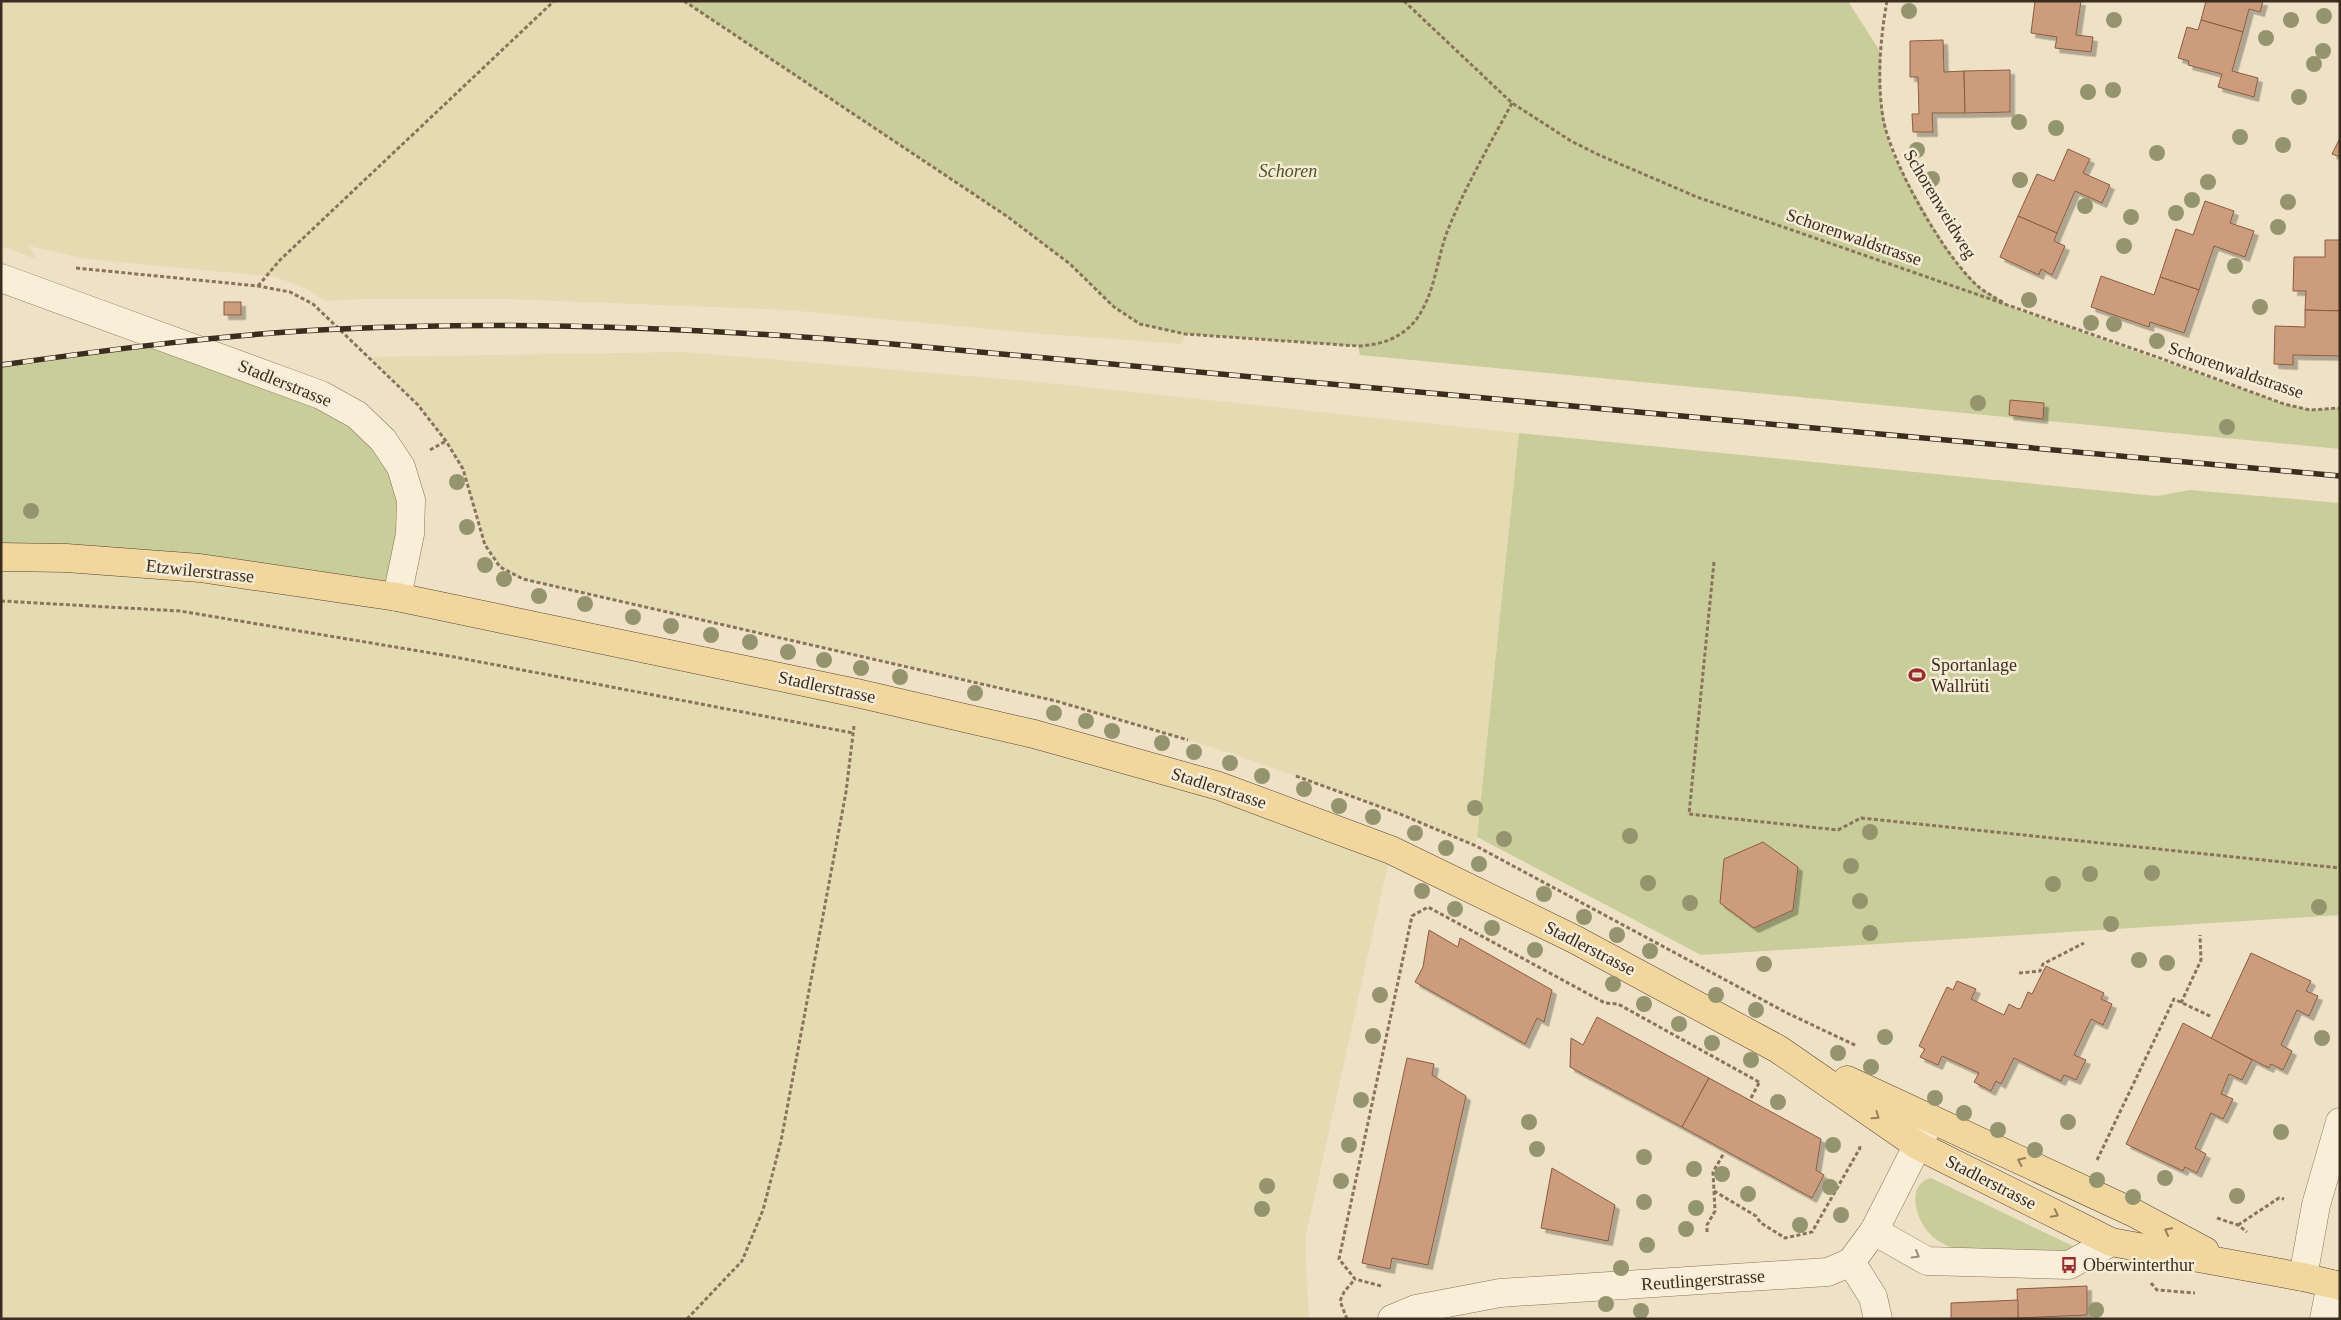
<svg xmlns="http://www.w3.org/2000/svg" width="2341" height="1320" font-family="'Times New Roman',serif">
<style>
.farmland{fill:#e4dbb3}
.green{fill:#c8cd9a}
.building{fill:#cc9c7c;stroke:#895c41;filter:url(#shadow)}
.lines{fill:none;stroke-linecap:round;stroke-linejoin:round}
.minor-casing{stroke:#8a735b;stroke-width:29}
.major-casing{stroke:#584230;stroke-width:29}
.path{stroke:#8a735b;stroke-width:3;stroke-dasharray:4 2.5;stroke-linecap:butt}
.minor{stroke:#f9efd9;stroke-width:28}
.major{stroke:#f1d69e;stroke-width:28}
.rail-casing{stroke:#3a2c1f;stroke-width:5.5}
.rail{stroke:#f6ecd5;stroke-width:4;stroke-dasharray:11;stroke-linecap:butt}
.tree{fill:#94956e}
.oneway{stroke:#96815e}
.oneway2{stroke:#9a8e7c}
.labels{text-anchor:middle;stroke-width:5;stroke-linejoin:round;paint-order:stroke}
.park-label{font-size:18px;font-style:italic;fill:#4b5626;stroke:#f6ecd5}
.street-label{font-size:18px;fill:#3a2c1f;stroke:#f6ecd5}
.poi-label{font-size:18px;fill:#3a2c1f;stroke:#f6ecd5;text-anchor:start}
</style>
<defs>
<filter id="shadow"><feDropShadow dx="4.5" dy="4.5" stdDeviation="0" flood-color="#0004"/></filter>
</defs>
<rect width="100%" height="100%" fill="#eee1c6"/>
<!-- farmland -->
<g class="farmland">
<polygon points="1,1 684,1 1008,217 1070,264 1114,307 1127,317 1140,324 1185,334 1182,344 1032,333 788,310 508,299 361,299 325,301 305,288 276,277 87,259 29,246 36,259 1,246"/>
<polygon points="684,352 1028,381 1519,433 1476,846 1400,814 1231,753 1057,701 523,579 500,567 485,545 463,469 446,441 418,405 369,357"/>
<polygon points="1,557 200,568 835,688 1391,850 1305,1240 1309,1319 1,1319"/>
</g>
<!-- green -->
<g class="green">
<polygon points="684,1 1848,1 1881,53 1881,101 1888,140 1895,159 1943,243 1963,270 1980,288 2013,308 2284,404 2310,410 2340,408 2340,449 1360,355 1358,346 1185,334 1140,324 1114,307 1070,264 1008,217"/>
<polygon points="178,342 321,395 401,467 397,597 1,557 1,365"/>
<polygon points="1519,433 2157,496 2190,490 2340,503 2340,915 1701,955 1477,837"/>
<path d="M 1931,1178 L 2081,1250 L 2081,1252 L 1960,1250 C 1948,1247 1937,1242 1929,1233 C 1916,1218 1905,1185 1931,1178 Z"/>
</g>
<!-- building -->
<g class="building">
<polygon points="2035,1 2081,1 2076,35 2093,37 2091,52 2055,48 2057,37 2031,33"/>
<polygon points="2206,1 2263,1 2260,12 2249,9 2243,32 2201,20"/>
<polygon points="2201,20 2243,32 2232,71 2258,78 2254,97 2218,87 2222,74 2188,65 2189,61 2178,58 2187,27 2198,30"/>
<polygon points="1943,40 1944,72 1964,71 1965,113 1932,113 1933,132 1913,132 1912,114 1919,114 1918,77 1910,77 1910,41"/>
<polygon points="2010,70 2010,112 1965,113 1964,71"/>
<polygon points="2340,138 2340,157 2332,154"/>
<polygon points="2068,149 2090,159 2083,173 2110,185 2102,203 2075,191 2057,233 2018,216 2037,174 2054,181"/>
<polygon points="2205,201 2234,211 2230,223 2254,231 2245,257 2214,246 2199,290 2160,277 2176,229 2193,235"/>
<polygon points="2018,216 2057,233 2054,241 2065,246 2052,275 2041,269 2039,275 2000,257"/>
<polygon points="2325,240 2340,240 2340,311 2305,310 2306,291 2293,291 2294,257 2325,257"/>
<polygon points="2101,276 2154,295 2160,277 2199,290 2184,333 2150,322 2149,327 2091,307"/>
<rect x="224" y="302" width="17" height="13"/>
<polygon points="2305,310 2340,311 2340,356 2293,355 2293,365 2274,364 2275,326 2305,327"/>
<polygon points="2010,400 2044,403 2043,419 2009,415"/>
<polygon points="1763,842 1798,867 1793,910 1754,928 1720,903 1724,859"/>
<polygon points="1429,930 1458,947 1460,938 1552,990 1544,1022 1537,1018 1525,1044 1415,982 1423,967"/>
<polygon points="2251,953 2311,981 2306,991 2318,996 2309,1016 2297,1010 2281,1045 2292,1051 2283,1070 2271,1064 2269,1068 2211,1039"/>
<polygon points="2046,966 2104,993 2101,999 2112,1004 2103,1025 2091,1019 2074,1055 2086,1060 2076,1080 2064,1075 2061,1081 2014,1058 2001,1084 1996,1081 1991,1091 1974,1082 1979,1073 1942,1056 1938,1065 1920,1057 1925,1049 1919,1046 1947,987 1953,990 1957,981 1976,989 1971,999 2004,1015 2009,1004 2018,1009 2021,1008 2028,992 2032,994"/>
<polygon points="1597,1017 1709,1078 1682,1127 1570,1067 1571,1038 1583,1045"/>
<polygon points="2183,1023 2252,1060 2242,1080 2229,1074 2221,1094 2233,1099 2223,1119 2211,1113 2195,1148 2206,1154 2197,1173 2185,1167 2183,1171 2126,1144"/>
<polygon points="1407,1058 1434,1064 1432,1075 1466,1096 1428,1265 1392,1258 1390,1269 1362,1263"/>
<polygon points="1709,1078 1821,1139 1816,1170 1824,1175 1812,1198 1682,1127"/>
<polygon points="1552,1168 1615,1205 1608,1241 1541,1228"/>
<polygon points="2087,1286 2087,1315 2018,1318 2017,1289"/>
<polygon points="2018,1300 2018,1318 1951,1319 1951,1303"/>
</g>
<g class="lines">
<!-- minor casing -->
<g class="minor-casing">
<g id="minor">
<polyline points="1,278 321,395 357,415 383,440 401,467 411,500 410,534 397,597"/>
<polyline points="1874,1231 1927,1261 2069,1265 2111,1242"/>
<polyline points="1851,1262 1873,1297 1878,1319"/>
<polyline points="2303,1277 2316,1205 2340,1122"/>
<polyline points="1392,1319 1416,1309 1500,1293 1828,1272 1851,1262 1874,1231 1931,1119"/>
<polyline points="2324,1319 2331,1284"/>
</g>
</g>
<!-- major casing -->
<g class="major-casing">
<g id="major">
<polyline points="1,557 66,558 200,568 397,597 861,694 1034,734 1219,786 1391,850 1574,939 1778,1049 1917,1145 2111,1242 2303,1277 2340,1286"/>
<polyline points="1847,1080 2132,1212 2205,1251"/>
</g>
</g>
<!-- path -->
<g class="path">
<path d="M 684,1 L 1008,217 L 1070,264 L 1114,307 L 1140,324 L 1185,334 L 1358,346 C 1380,345 1400,339 1415,321 C 1435,295 1436,262 1447,232 C 1465,187 1489,146 1512,103"/>
<polyline points="1404,1 1512,103 1571,141 1599,155 1697,197 2157,357 2284,404 2310,410 2340,408"/>
<path d="M 1887,1 C 1880,40 1877,80 1883,118 C 1891,163 1945,259 1980,288 C 1987,293 1995,298 2003,302"/>
<polyline points="76,268 258,286 290,292 313,304 418,405 446,441 463,469 485,545 500,567 523,579 1056,701 1188,740"/>
<polyline points="258,286 280,260 554,1"/>
<polyline points="430,450 446,441"/>
<polyline points="1714,562 1689,814 1838,830 1861,818 2340,868"/>
<polyline points="1,601 180,611 449,656 853,733"/>
<polyline points="1296,776 1400,814 1476,846 1787,1013 1857,1046"/>
<polyline points="2019,973 2040,971 2043,964 2084,943"/>
<polyline points="2181,1003 2201,960 2200,935"/>
<polyline points="1751,1098 1760,1081"/>
<polyline points="2097,1160 2174,999 2212,1017"/>
<polyline points="1714,1191 1756,1216 1761,1223 1785,1238 1812,1232 1860,1148 1859,1145"/>
<polyline points="2217,1218 2238,1225 2247,1232"/>
<polyline points="2238,1225 2279,1198 2284,1199"/>
<polyline points="1707,1232 1707,1225 1715,1211 1713,1172 1724,1153"/>
<polyline points="2151,1283 2157,1290 2195,1293"/>
<polyline points="1381,1286 1355,1279 1339,1259 1412,916 1428,907 1605,1003 1618,1004 1759,1082"/>
<polyline points="687,1319 742,1261 763,1210 781,1141 846,792 854,726"/>
<polyline points="1347,1319 1340,1301 1344,1292 1355,1279"/>
</g>
<!-- minor -->
<use href="#minor" class="minor"/>
<!-- major -->
<use href="#major" class="major"/>
<!-- rail casing -->
<g class="rail-casing">
<path id="rail" d="M 1,365 C 114,349 227,334 340,329 C 521,320 701,328 881,343 L 2340,476"/>
</g>
<!-- rail -->
<use href="#rail" class="rail"/>
</g>
<!-- trees -->
<g class="tree">
<circle cx="1909" cy="11" r="8"/>
<circle cx="2324" cy="16" r="8"/>
<circle cx="2114" cy="20" r="8"/>
<circle cx="2291" cy="20" r="8"/>
<circle cx="2266" cy="38" r="8"/>
<circle cx="2323" cy="51" r="8"/>
<circle cx="2314" cy="64" r="8"/>
<circle cx="2113" cy="90" r="8"/>
<circle cx="2088" cy="92" r="8"/>
<circle cx="2299" cy="97" r="8"/>
<circle cx="2019" cy="122" r="8"/>
<circle cx="2056" cy="128" r="8"/>
<circle cx="2240" cy="137" r="8"/>
<circle cx="2283" cy="145" r="8"/>
<circle cx="1917" cy="150" r="8"/>
<circle cx="2157" cy="153" r="8"/>
<circle cx="1932" cy="179" r="8"/>
<circle cx="2020" cy="180" r="8"/>
<circle cx="2208" cy="182" r="8"/>
<circle cx="2192" cy="200" r="8"/>
<circle cx="2288" cy="202" r="8"/>
<circle cx="2085" cy="206" r="8"/>
<circle cx="2176" cy="213" r="8"/>
<circle cx="2131" cy="217" r="8"/>
<circle cx="2278" cy="227" r="8"/>
<circle cx="2124" cy="246" r="8"/>
<circle cx="2235" cy="266" r="8"/>
<circle cx="2029" cy="300" r="8"/>
<circle cx="2260" cy="307" r="8"/>
<circle cx="2091" cy="323" r="8"/>
<circle cx="2114" cy="324" r="8"/>
<circle cx="2157" cy="341" r="8"/>
<circle cx="1978" cy="403" r="8"/>
<circle cx="2227" cy="427" r="8"/>
<circle cx="457" cy="482" r="8"/>
<circle cx="31" cy="511" r="8"/>
<circle cx="467" cy="527" r="8"/>
<circle cx="485" cy="565" r="8"/>
<circle cx="504" cy="579" r="8"/>
<circle cx="539" cy="596" r="8"/>
<circle cx="585" cy="604" r="8"/>
<circle cx="633" cy="617" r="8"/>
<circle cx="671" cy="626" r="8"/>
<circle cx="711" cy="635" r="8"/>
<circle cx="750" cy="642" r="8"/>
<circle cx="788" cy="652" r="8"/>
<circle cx="824" cy="660" r="8"/>
<circle cx="861" cy="668" r="8"/>
<circle cx="900" cy="677" r="8"/>
<circle cx="975" cy="693" r="8"/>
<circle cx="1054" cy="713" r="8"/>
<circle cx="1086" cy="721" r="8"/>
<circle cx="1112" cy="731" r="8"/>
<circle cx="1162" cy="743" r="8"/>
<circle cx="1194" cy="752" r="8"/>
<circle cx="1230" cy="763" r="8"/>
<circle cx="1262" cy="776" r="8"/>
<circle cx="1304" cy="789" r="8"/>
<circle cx="1339" cy="806" r="8"/>
<circle cx="1475" cy="808" r="8"/>
<circle cx="1373" cy="817" r="8"/>
<circle cx="1870" cy="832" r="8"/>
<circle cx="1415" cy="833" r="8"/>
<circle cx="1630" cy="836" r="8"/>
<circle cx="1504" cy="839" r="8"/>
<circle cx="1446" cy="848" r="8"/>
<circle cx="1479" cy="864" r="8"/>
<circle cx="1851" cy="866" r="8"/>
<circle cx="2152" cy="873" r="8"/>
<circle cx="2090" cy="874" r="8"/>
<circle cx="1648" cy="883" r="8"/>
<circle cx="2053" cy="884" r="8"/>
<circle cx="1422" cy="891" r="8"/>
<circle cx="1544" cy="894" r="8"/>
<circle cx="1860" cy="901" r="8"/>
<circle cx="1690" cy="903" r="8"/>
<circle cx="2319" cy="907" r="8"/>
<circle cx="1455" cy="909" r="8"/>
<circle cx="1584" cy="917" r="8"/>
<circle cx="2111" cy="924" r="8"/>
<circle cx="1492" cy="928" r="8"/>
<circle cx="1870" cy="933" r="8"/>
<circle cx="1617" cy="935" r="8"/>
<circle cx="1535" cy="950" r="8"/>
<circle cx="1650" cy="951" r="8"/>
<circle cx="2139" cy="960" r="8"/>
<circle cx="2167" cy="963" r="8"/>
<circle cx="1764" cy="964" r="8"/>
<circle cx="1613" cy="984" r="8"/>
<circle cx="1380" cy="995" r="8"/>
<circle cx="1716" cy="995" r="8"/>
<circle cx="1644" cy="1004" r="8"/>
<circle cx="1756" cy="1010" r="8"/>
<circle cx="1679" cy="1024" r="8"/>
<circle cx="1373" cy="1036" r="8"/>
<circle cx="1885" cy="1037" r="8"/>
<circle cx="2322" cy="1038" r="8"/>
<circle cx="1712" cy="1043" r="8"/>
<circle cx="1838" cy="1053" r="8"/>
<circle cx="1751" cy="1060" r="8"/>
<circle cx="1871" cy="1067" r="8"/>
<circle cx="1935" cy="1098" r="8"/>
<circle cx="1361" cy="1100" r="8"/>
<circle cx="1778" cy="1102" r="8"/>
<circle cx="1964" cy="1113" r="8"/>
<circle cx="1529" cy="1122" r="8"/>
<circle cx="2068" cy="1122" r="8"/>
<circle cx="1998" cy="1130" r="8"/>
<circle cx="2281" cy="1132" r="8"/>
<circle cx="1349" cy="1145" r="8"/>
<circle cx="1833" cy="1145" r="8"/>
<circle cx="1537" cy="1149" r="8"/>
<circle cx="2035" cy="1150" r="8"/>
<circle cx="1644" cy="1157" r="8"/>
<circle cx="1694" cy="1169" r="8"/>
<circle cx="1722" cy="1174" r="8"/>
<circle cx="2165" cy="1178" r="8"/>
<circle cx="2097" cy="1180" r="8"/>
<circle cx="1341" cy="1181" r="8"/>
<circle cx="1267" cy="1186" r="8"/>
<circle cx="1830" cy="1187" r="8"/>
<circle cx="1748" cy="1194" r="8"/>
<circle cx="2237" cy="1196" r="8"/>
<circle cx="2133" cy="1197" r="8"/>
<circle cx="1644" cy="1202" r="8"/>
<circle cx="1696" cy="1208" r="8"/>
<circle cx="1262" cy="1209" r="8"/>
<circle cx="1841" cy="1215" r="8"/>
<circle cx="1800" cy="1225" r="8"/>
<circle cx="1686" cy="1229" r="8"/>
<circle cx="1647" cy="1245" r="8"/>
<circle cx="1621" cy="1268" r="8"/>
<circle cx="1606" cy="1304" r="8"/>
<circle cx="2096" cy="1310" r="8"/>
<circle cx="1641" cy="1311" r="8"/>
</g>
<!-- one-way arrows -->
<defs><path id="oneway-chevron" d="M-2-3.5L2.5 0L-2 3.5" fill="none" stroke-width="1.6" stroke-linecap="round" stroke-linejoin="round" transform="scale(1.25)"/></defs>
<g class="oneway">
<use href="#oneway-chevron" transform="translate(1876 1116) rotate(35)"/>
<use href="#oneway-chevron" transform="translate(2021 1161) rotate(-155)"/>
<use href="#oneway-chevron" transform="translate(2055 1214) rotate(27)"/>
<use href="#oneway-chevron" transform="translate(2168 1231) rotate(-152)"/>
</g>
<use class="oneway2" href="#oneway-chevron" transform="translate(1916 1255) rotate(30)"/>
<!-- icons -->
<defs>
<g id="stadium-bare" transform="scale(1.35)"><path d="M0-5a6.5 5 0 1 0 0 10a6.5 5 0 1 0 0-10ZM-3.5-1.8h7v3.6h-7Z" fill="#992c2e" stroke="#f6ecd5" stroke-width="2.5" paint-order="stroke"/></g>
<g id="bus-bare" transform="scale(1.35)"><path d="M-5-6H5V4H4V6H2V4H-2V6H-4V4H-5ZM-3.5-4V0h7V-4ZM-3.5 1.2v1.5H-2V1.2ZM2 1.2v1.5H3.5V1.2Z" fill="#992c2e" stroke="#f6ecd5" stroke-width="2.5" paint-order="stroke"/></g>
</defs>
<g fill-rule="evenodd">
<use href="#stadium-bare" x="1917" y="675"/>
<use href="#bus-bare" x="2069" y="1265"/>
</g>
<g class="labels">
<!-- park labels -->
<g class="park-label">
<text x="1288" y="177">Schoren</text>
</g>
<!-- street labels -->
<g class="street-label">
<text transform="translate(1940 204) rotate(59)" y="6">Schorenweidweg</text>
<text transform="translate(1854 237) rotate(19)" y="6">Schorenwaldstrasse</text>
<text transform="translate(2236 370) rotate(19)" y="6">Schorenwaldstrasse</text>
<text transform="translate(285 383) rotate(22)" y="6">Stadlerstrasse</text>
<text transform="translate(200 571) rotate(6)" y="6">Etzwilerstrasse</text>
<text transform="translate(827 687) rotate(12)" y="6">Stadlerstrasse</text>
<text transform="translate(1219 788) rotate(18)" y="6">Stadlerstrasse</text>
<text transform="translate(1590 948) rotate(27)" y="6">Stadlerstrasse</text>
<text transform="translate(1991 1182) rotate(27)" y="6">Stadlerstrasse</text>
<text transform="translate(1703 1280) rotate(-4)" y="6">Reutlingerstrasse</text>
</g>
<!-- poi labels -->
<g class="poi-label">
<text x="1931" y="671">Sportanlage<tspan x="1931" dy="21">Wallrüti</tspan></text>
<text x="2083" y="1271">Oberwinterthur</text>
</g>
</g>
<!-- border -->
<rect width="2341" height="1320" fill="none" stroke="#3a2c1f" stroke-width="5"/>
</svg>
